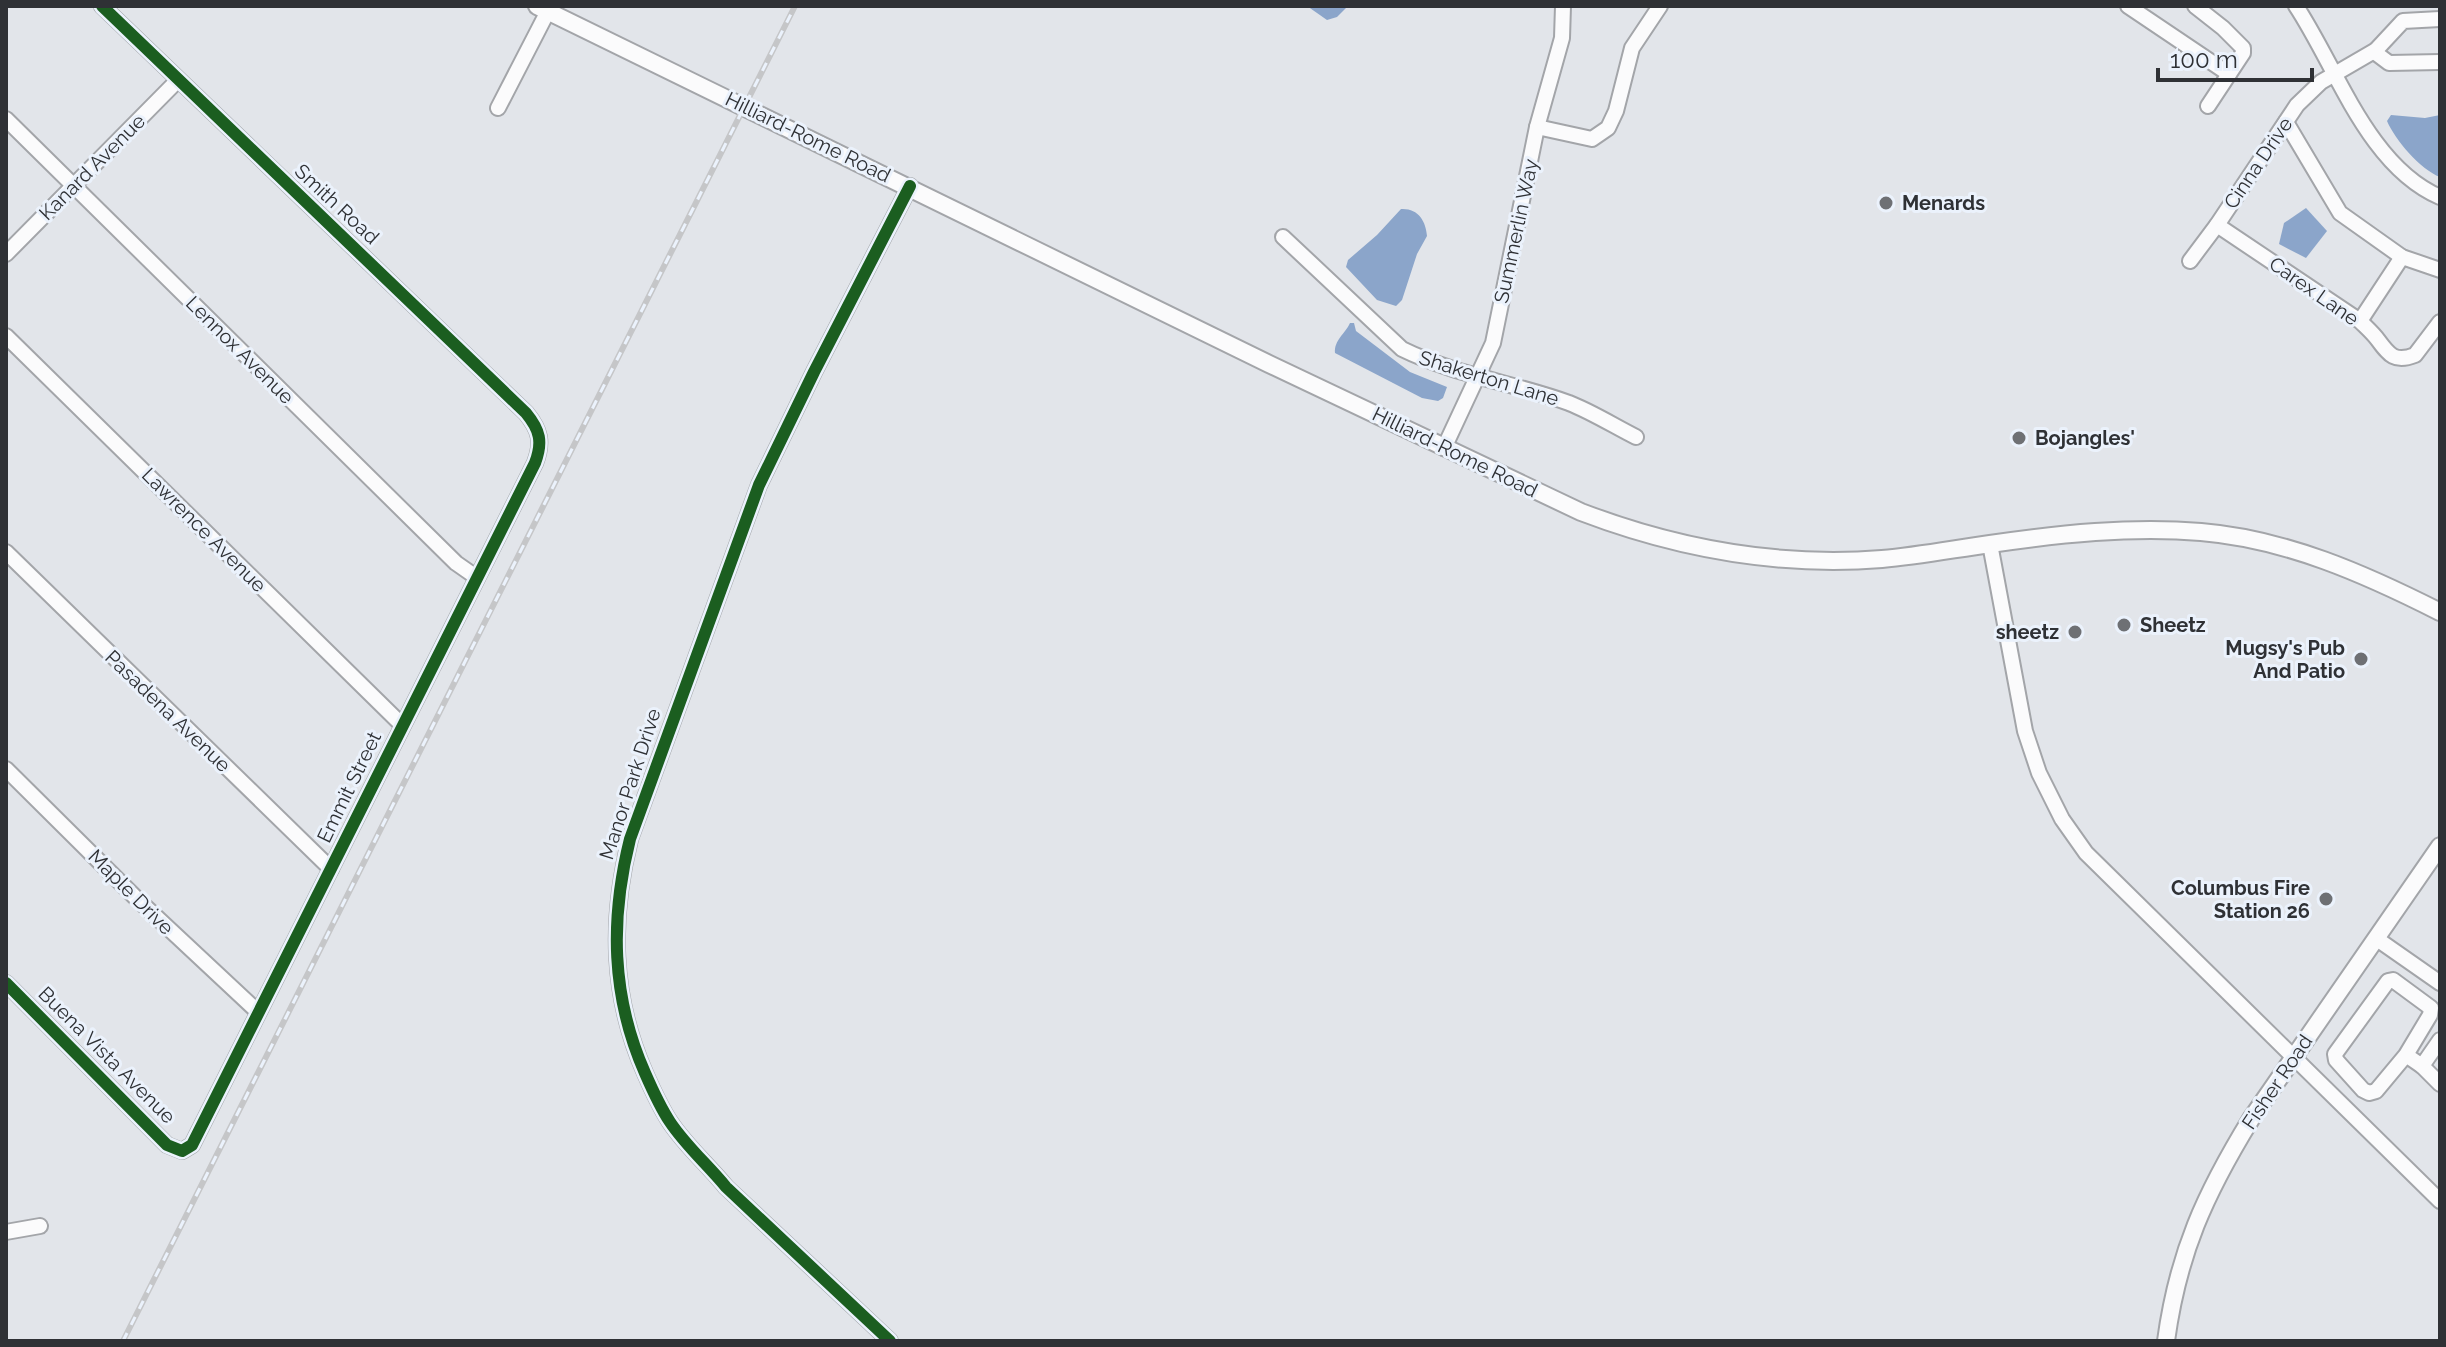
<svg xmlns="http://www.w3.org/2000/svg" width="2446" height="1347" font-family="Raleway,sans-serif">
<style>
.water{fill:#8ba5ca}
.lines{fill:none;stroke-linecap:round;stroke-linejoin:round}
.minor-casing{stroke:#a3a5a9;stroke-width:18}
.major-casing{stroke:#a3a5a9;stroke-width:20}
.minor{stroke:#fbfbfc;stroke-width:14}
.major{stroke:#fbfbfc;stroke-width:16}
.rail-casing{stroke:#c5c6c8;stroke-width:6}
.rail{stroke:#ebf2fc;stroke-width:3;stroke-dasharray:9;stroke-linecap:butt}
.cycleway-casing{stroke:#ebf2fc;stroke-width:17}
.cycleway{stroke:#1b5e20;stroke-width:12}
.poi-dot{fill:#6e7074;stroke:#ebf2fc;stroke-width:3}
.labels{text-anchor:middle;stroke-width:6;stroke-linejoin:round;paint-order:stroke}
.street-label{font-size:20px;fill:#2f3135;stroke:#ebf2fc}
.poi-label{font-size:20px;font-weight:bold;fill:#2f3135;stroke:#ebf2fc;text-anchor:start}
</style>
<rect width="100%" height="100%" fill="#e2e5ea"/>
<!-- water -->
<g class="water">
<polygon points="1307,6 1348,6 1337,17 1327,20"/>
<path d="M 2391,115 L 2425,118 L 2440,115 L 2440,177 C 2421,170 2395,140 2387,121 Z"/>
<polygon points="2306,208 2327,231 2306,258 2279,244 2284,223"/>
<path d="M 1401,209 C 1418,208 1426,221 1427,236 L 1417,254 L 1402,300 L 1396,306 L 1377,300 L 1346,267 L 1348,260 L 1377,235 Z"/>
<path d="M 1350,323 L 1354,323 L 1356,331 L 1410,372 L 1447,387 L 1443,398 L 1438,401 L 1422,398 L 1335,353 C 1334,340 1345,334 1350,323 Z"/>
</g>
<g class="lines">
<!-- minor casing -->
<g class="minor-casing">
<g id="minor">
<polyline points="2128,6 2229,74"/>
<polyline points="2195,6 2223,28 2243,48 2243,53 2208,106"/>
<path d="M 2296,6 C 2337,68 2368,166 2440,197"/>
<polyline points="2376,50 2377,54 2389,63 2440,62"/>
<polyline points="498,108 548,11"/>
<polyline points="6,119 456,563 476,577"/>
<polyline points="2286,122 2340,213 2402,257 2440,270"/>
<polyline points="1537,127 1592,139 1608,128 1616,111 1632,48 1660,6"/>
<path d="M 2217,225 L 2360,321 C 2366,327 2373,333 2378,340 C 2389,355 2395,363 2415,355 L 2440,322"/>
<path d="M 1283,237 L 1402,349 C 1455,375 1514,383 1569,403 C 1592,412 1614,426 1636,437"/>
<polyline points="6,254 178,80"/>
<polyline points="2190,261 2217,225 2297,105 2321,82 2376,50 2403,21 2440,19"/>
<polyline points="2360,321 2402,257"/>
<polyline points="6,336 401,724"/>
<polyline points="1444,448 1493,343 1537,127 1562,38 1563,6"/>
<polyline points="1990,544 2025,731 2039,773 2062,819 2086,853 2440,1201"/>
<polyline points="6,552 331,869"/>
<polyline points="6,769 135,897 258,1012"/>
<polyline points="2377,939 2440,983"/>
<path d="M 6,983 L 167,1145 L 182,1151 L 192,1145 L 535,463 C 543,442 540,430 526,413 L 102,6"/>
<polyline points="2440,1040 2422,1066 2440,1084"/>
<polyline points="2406,1055 2430,1015 2431,1008 2393,980 2388,981 2335,1054 2336,1060 2363,1090 2369,1093 2376,1091 2406,1055 2422,1066"/>
<polyline points="6,1232 40,1226"/>
<path d="M 890,1341 L 726,1187 C 708,1165 686,1146 670,1122 C 660,1107 652,1089 645,1073 C 611,996 610,919 630,839 L 759,485 L 814,372 L 910,186"/>
</g>
</g>
<!-- major casing -->
<g class="major-casing">
<g id="major">
<path d="M 537,6 L 1269,364 L 1581,512 C 1678,549 1779,567 1882,559 C 1918,556 1954,549 1990,544 C 2059,534 2131,526 2201,532 C 2286,539 2365,574 2440,612"/>
<path d="M 2166,1341 C 2178,1253 2205,1194 2251,1119 L 2440,846"/>
</g>
</g>
<!-- minor -->
<use href="#minor" class="minor"/>
<!-- major -->
<use href="#major" class="major"/>
<!-- rail casing -->
<g class="rail-casing">
<polyline id="rail" points="123,1341 795,6"/>
</g>
<!-- rail -->
<use href="#rail" class="rail"/>
<!-- cycleway casing -->
<g class="cycleway-casing">
<g id="cycleway">
<path d="M 6,983 L 167,1145 L 182,1151 L 192,1145 L 535,463 C 543,442 540,430 526,413 L 102,6"/>
<path d="M 890,1341 L 726,1187 C 708,1165 686,1146 670,1122 C 660,1107 652,1089 645,1073 C 611,996 610,919 630,839 L 759,485 L 814,372 L 910,186"/>
</g>
</g>
<!-- cycleway -->
<use href="#cycleway" class="cycleway"/>
</g>
<!-- markers -->
<g class="poi-dot">
<circle cx="1886" cy="203" r="8"/>
<circle cx="2019" cy="438" r="8"/>
<circle cx="2124" cy="625" r="8"/>
<circle cx="2075" cy="632" r="8"/>
<circle cx="2361" cy="659" r="8"/>
<circle cx="2326" cy="899" r="8"/>
</g>
<g class="labels">
<!-- street labels -->
<g class="street-label">
<text transform="translate(808 137) rotate(26)" y="7">Hilliard-Rome Road</text>
<text transform="translate(2258 163) rotate(-56)" y="7">Cinna Drive</text>
<text transform="translate(92 167) rotate(-45)" y="7">Kanard Avenue</text>
<text transform="translate(337 204) rotate(43)" y="7">Smith Road</text>
<text transform="translate(1516 231) rotate(-78)" y="7">Summerlin Way</text>
<text transform="translate(2314 291) rotate(35)" y="7">Carex Lane</text>
<text transform="translate(240 350) rotate(45)" y="7">Lennox Avenue</text>
<text transform="translate(1489 378) rotate(17)" y="7">Shakerton Lane</text>
<text transform="translate(1455 452) rotate(26)" y="7">Hilliard-Rome Road</text>
<text transform="translate(204 530) rotate(45)" y="7">Lawrence Avenue</text>
<text transform="translate(168 711) rotate(44)" y="7">Pasadena Avenue</text>
<text transform="translate(630 784) rotate(-72)" y="7">Manor Park Drive</text>
<text transform="translate(349 787) rotate(-64)" y="7">Emmit Street</text>
<text transform="translate(131 892) rotate(45)" y="7">Maple Drive</text>
<text transform="translate(107 1055) rotate(45)" y="7">Buena Vista Avenue</text>
<text transform="translate(2277 1082) rotate(-56)" y="7">Fisher Road</text>
</g>
<!-- poi labels -->
<g class="poi-label">
<text x="1902" y="210">Menards</text>
<text x="2035" y="445">Bojangles'</text>
<text x="2140" y="632">Sheetz</text>
<text x="2059" y="639" text-anchor="end">sheetz</text>
<text x="2345" y="655" text-anchor="end">Mugsy's Pub<tspan x="2345" dy="23">And Patio</tspan></text>
<text x="2310" y="895" text-anchor="end">Columbus Fire<tspan x="2310" dy="23">Station 26</tspan></text>
</g>
</g>
<!-- border -->
<rect width="2446" height="1347" fill="none" stroke="#2f3135" stroke-width="16"/>
<!-- scale -->
<path d="M2158 68v12h154v-12" fill="none" stroke="#2f3135" stroke-width="4"/>
<text x="2170" y="68" font-size="24" fill="#2f3135" stroke="#ebf2fc" stroke-width="6" paint-order="stroke">100 m</text>
</svg>
